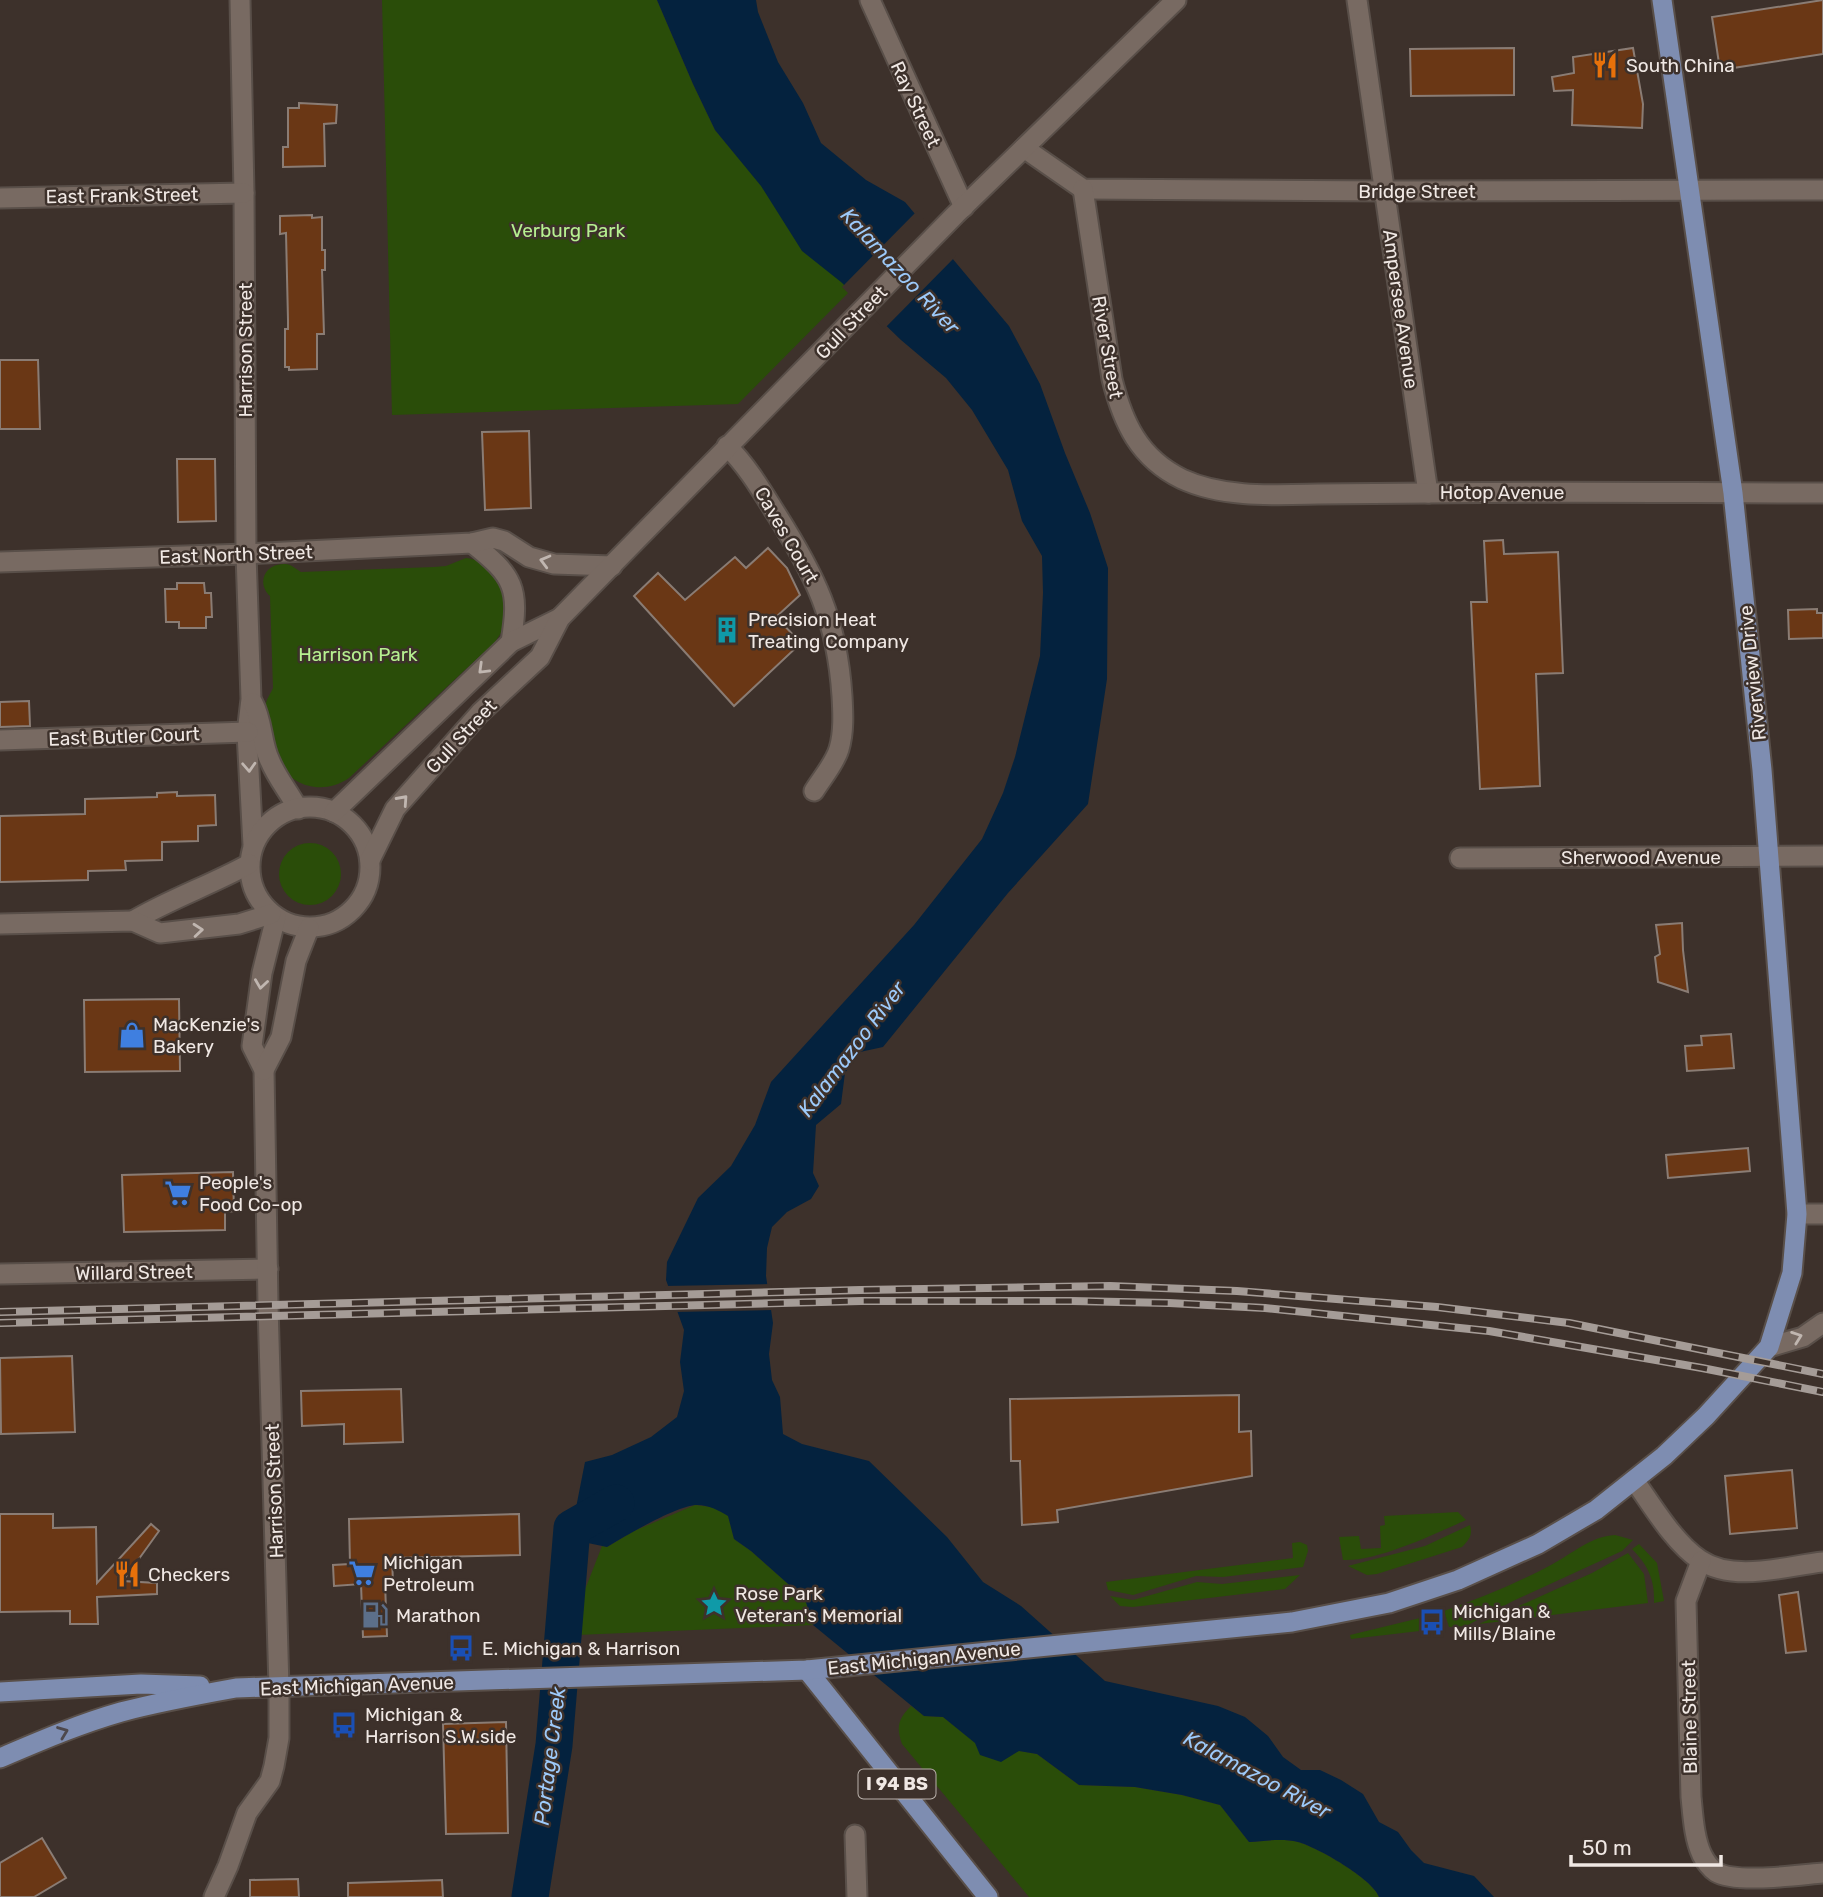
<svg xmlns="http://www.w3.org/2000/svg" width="1823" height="1897" font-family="Rubik,sans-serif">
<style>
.green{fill:#2a4d09}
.water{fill:#04223e}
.pier{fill:#3d312b}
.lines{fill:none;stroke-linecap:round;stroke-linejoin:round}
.river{stroke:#04223e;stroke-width:37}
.building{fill:#6a3715;stroke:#8a7c74;stroke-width:2}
.minor-casing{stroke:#594f49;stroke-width:23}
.tertiary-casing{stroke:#594f49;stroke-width:23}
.primary-casing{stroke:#594f49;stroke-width:23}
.minor{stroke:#786a62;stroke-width:19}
.tertiary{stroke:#786a62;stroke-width:19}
.primary{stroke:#7e8db1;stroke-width:19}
.rail-casing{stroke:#a59c97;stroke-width:8}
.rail{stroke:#3d312b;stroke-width:5;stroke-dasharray:16;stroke-linecap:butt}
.oneway{stroke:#c0b6b0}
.oneway2{stroke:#4d484c}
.labels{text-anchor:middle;stroke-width:5;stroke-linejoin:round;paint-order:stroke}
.shield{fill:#3d312b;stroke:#bab1ac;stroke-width:2}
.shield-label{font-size:18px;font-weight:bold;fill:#f0e8e4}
.poi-label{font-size:19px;fill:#f0e8e4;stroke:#3d312b;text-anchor:start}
.street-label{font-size:19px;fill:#f0e8e4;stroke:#3d312b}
.park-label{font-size:19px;fill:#b6f090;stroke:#3d312b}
.water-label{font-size:21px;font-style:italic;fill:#9dcafa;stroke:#3d312b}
</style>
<rect width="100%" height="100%" fill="#3d312b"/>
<!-- green -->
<g class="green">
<polygon points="382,0 657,0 693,84 715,130 850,291 738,404 392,415"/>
<path d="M 466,558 C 495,561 511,595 506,622 C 504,629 499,636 495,642 L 349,778 C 323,796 288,787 277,757 C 274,748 272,738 270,730 C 269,722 265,711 266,703 C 267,698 271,693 273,688 L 270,596 C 256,583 265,563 285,564 C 291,564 296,569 301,572 L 434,567 L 446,566 Z"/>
<circle cx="310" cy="874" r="31"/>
<polygon points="695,1505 712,1507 728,1515 734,1539 751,1551 805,1599 813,1625 577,1635 572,1623 602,1546 607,1547 634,1531"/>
<path d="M 1458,1512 L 1466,1520 C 1435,1534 1376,1562 1343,1560 L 1339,1537 L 1359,1536 L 1361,1549 L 1381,1548 L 1380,1526 L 1385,1525 L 1384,1516 Z"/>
<path d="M 1470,1525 C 1473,1535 1469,1540 1462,1547 L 1377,1574 L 1367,1575 L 1348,1566 L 1425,1546 Z"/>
<path d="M 1615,1535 L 1633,1540 L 1622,1551 L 1513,1601 L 1466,1626 L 1449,1627 L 1444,1611 C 1481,1598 1517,1583 1551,1565 C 1572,1554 1591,1536 1615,1535 Z"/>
<polygon points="1300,1542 1307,1545 1308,1551 1303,1567 1223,1577 1196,1576 1133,1595 1108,1590 1106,1582 1293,1558 1292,1543"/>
<path d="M 1639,1544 L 1657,1563 L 1664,1601 L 1654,1603 C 1655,1580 1648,1565 1632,1549 Z"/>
<polygon points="1628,1553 1644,1574 1648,1603 1479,1624 1592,1573"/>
<polygon points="1300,1575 1285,1589 1133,1607 1120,1606 1110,1596 1133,1600 1197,1582 1222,1584"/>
<polygon points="1420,1618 1428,1630 1351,1639 1350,1635"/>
<path d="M 911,1706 L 924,1716 L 943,1717 L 976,1743 L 1037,1754 L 1079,1785 L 1135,1787 L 1182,1795 L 1220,1805 L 1249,1842 C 1264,1841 1283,1838 1298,1842 C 1317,1847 1373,1879 1379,1897 L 1029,1897 L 902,1744 C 896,1727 898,1719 911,1706 Z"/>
</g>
<!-- water -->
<path class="water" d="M 657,0 L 756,0 L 758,12 L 778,62 L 803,103 L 821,143 L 866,180 L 905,202 L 1009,326 L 1040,384 L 1065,453 L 1090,513 L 1108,568 L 1107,679 L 1088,804 L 1008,893 L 883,1047 L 860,1052 L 845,1073 L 841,1104 L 816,1125 L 813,1173 L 819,1186 L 811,1199 L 787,1212 L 772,1227 L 767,1248 L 766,1276 L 773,1323 L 769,1354 L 772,1380 L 780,1397 L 783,1434 L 802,1444 L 869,1461 L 947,1537 L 983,1582 L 1021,1606 L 1105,1681 L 1218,1706 L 1245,1717 L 1268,1736 L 1283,1757 L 1301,1770 L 1320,1770 L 1341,1780 L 1363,1794 L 1379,1822 L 1398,1832 L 1411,1850 L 1424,1863 L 1474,1876 L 1494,1897 L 1379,1897 C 1373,1879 1317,1847 1298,1842 C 1283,1838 1264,1841 1249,1842 L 1220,1805 L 1182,1795 L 1135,1787 L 1079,1785 L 1037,1754 L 1019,1751 L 1001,1762 L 980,1755 L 975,1743 L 943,1717 L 924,1716 L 813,1625 L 805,1599 L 751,1551 L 734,1539 L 728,1516 C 718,1510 709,1505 697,1505 C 678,1505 625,1536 607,1547 L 583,1542 L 572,1528 L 585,1462 L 612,1455 L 651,1437 L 677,1417 L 684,1391 L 680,1362 L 684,1330 L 666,1280 L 667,1262 L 698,1198 L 731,1166 L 755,1125 L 771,1082 L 914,925 L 982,839 L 1003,793 L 1015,757 L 1040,656 L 1043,593 L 1042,556 L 1022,521 L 1008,470 L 972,410 L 946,378 L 901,340 L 841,282 L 802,251 L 761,186 L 715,130 L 693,84 Z"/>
<!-- pier -->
<g class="pier">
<polygon points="917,211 956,256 884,329 842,287"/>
<polygon points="771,1284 774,1310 674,1312 664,1286"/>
</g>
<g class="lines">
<!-- river -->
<polyline class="river" points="530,1897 554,1745 572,1528 616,1503"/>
</g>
<!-- building -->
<g class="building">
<polygon points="1823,0 1823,54 1720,70 1712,17"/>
<polygon points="1514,48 1514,95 1411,96 1410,49"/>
<polygon points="1633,48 1643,104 1642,128 1572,125 1573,90 1554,91 1552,77 1574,73 1573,57"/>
<polygon points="299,103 337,105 336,123 324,124 325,166 283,167 283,147 288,147 288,108 299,108"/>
<polygon points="312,215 312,218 322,217 322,250 325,250 325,270 322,270 324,334 317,334 317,369 289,370 289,367 285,367 285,329 288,329 288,320 286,233 280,234 280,216"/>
<polygon points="0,360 38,360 40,429 0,429"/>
<polygon points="529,431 531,508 485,510 482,432"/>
<polygon points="177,459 215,459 216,521 178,522"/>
<polygon points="1503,540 1504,554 1558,552 1563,673 1536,674 1540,786 1480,789 1471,602 1487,602 1484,541"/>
<polygon points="768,548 787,568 800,595 776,617 801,643 734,706 634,596 658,573 685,600 735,557 746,568"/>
<polygon points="177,583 204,583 205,593 211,593 212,617 206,617 206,628 179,628 179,622 166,622 165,589 177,589"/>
<polygon points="1817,609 1817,613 1823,613 1823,638 1789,639 1788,610"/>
<polygon points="29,701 30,726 0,727 0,702"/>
<polygon points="177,792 177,796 215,795 216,825 198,826 198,841 162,842 162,860 125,861 126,870 88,871 88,880 0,882 0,816 85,814 85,799 157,797 157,793"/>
<polygon points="1682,923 1683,950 1688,992 1658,982 1655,957 1660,954 1656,925"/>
<polygon points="179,999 180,1071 85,1072 84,1000"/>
<polygon points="1731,1034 1734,1068 1687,1071 1685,1046 1702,1045 1701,1036"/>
<polygon points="1748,1148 1750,1171 1668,1178 1666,1155"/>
<polygon points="233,1172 234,1211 225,1212 225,1230 124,1232 122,1175"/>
<polygon points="72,1356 75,1432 1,1434 0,1358"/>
<polygon points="401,1389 403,1442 344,1444 344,1424 302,1426 301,1391"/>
<polygon points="1239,1395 1239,1432 1251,1431 1252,1476 1057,1510 1058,1522 1022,1525 1020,1461 1011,1461 1010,1399"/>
<polygon points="1792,1470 1797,1528 1730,1534 1725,1476"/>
<polygon points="0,1514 53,1514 53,1528 96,1527 97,1583 151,1524 159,1531 123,1581 157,1583 157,1594 97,1597 98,1624 70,1624 70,1611 0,1612"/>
<polygon points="519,1514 520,1555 392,1558 393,1583 385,1583 387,1636 363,1637 361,1584 334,1586 333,1565 350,1564 349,1519"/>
<polygon points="1798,1592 1806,1651 1786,1653 1779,1595"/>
<polygon points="506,1722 508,1833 446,1834 443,1724"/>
<polygon points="42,1838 66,1878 34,1897 0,1897 0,1863"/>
<polygon points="298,1879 299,1897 250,1897 250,1880"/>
<polygon points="442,1880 443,1897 348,1897 348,1883"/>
</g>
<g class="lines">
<!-- minor casing -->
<g class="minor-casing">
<g id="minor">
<polyline points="240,0 244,193 246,554 251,699 247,733 253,845"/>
<polyline points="870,0 964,207"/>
<polyline points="1357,0 1428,493"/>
<polyline points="1024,148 1083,189 1385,191 1823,190"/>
<path d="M 1083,189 L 1112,379 C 1123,423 1139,458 1182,479 C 1223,498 1274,495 1318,494 C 1355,494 1393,493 1430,493 C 1561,491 1692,493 1823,493"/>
<polyline points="0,198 244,193"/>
<path d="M 727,446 C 747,466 760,488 775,512 C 815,575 837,619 842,696 C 843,713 844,732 839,749 C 835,763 822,778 814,791"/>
<path d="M 472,543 C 514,576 520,588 511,642"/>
<polyline points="0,562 246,554 472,543 493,538 504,541 529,557 554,564 612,566"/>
<path d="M 253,703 C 263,721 261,743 270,761 C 277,778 289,792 298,809"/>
<polyline points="0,740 248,732"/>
<polyline points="1460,858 1823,856"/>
<polyline points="0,1274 268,1269"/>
<path d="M 1634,1480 C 1652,1505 1674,1543 1700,1560 C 1734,1583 1786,1566 1823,1562"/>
<path d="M 1701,1561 L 1686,1601 L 1691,1797 C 1693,1816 1694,1838 1702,1855 C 1705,1861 1711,1869 1716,1872 C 1736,1884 1799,1875 1823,1873"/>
<polyline points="855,1835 857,1897"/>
<polyline points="214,1897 228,1866 247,1813 270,1781 274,1766 279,1738 279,1688"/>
</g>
</g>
<!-- tertiary casing -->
<g class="tertiary-casing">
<g id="tertiary">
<circle cx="310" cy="867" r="60"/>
<polyline points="334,812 511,642 560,618"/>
<polyline points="370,860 395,809 480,713 540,657 560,618 956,214 1176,0"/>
<polyline points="276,917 262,973 252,1046 264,1070 268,1305 279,1688"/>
<path d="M 133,921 C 170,899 211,885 249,864"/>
<polyline points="0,924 133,921 160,933 239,924 271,914"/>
<polyline points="264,1070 281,1037 296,961 309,928"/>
<polyline points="1797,1214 1823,1214"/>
<polyline points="1769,1347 1803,1337 1823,1323"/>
</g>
</g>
<!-- primary casing -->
<g class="primary-casing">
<g id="primary">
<polyline points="807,1670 988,1897"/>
<polyline points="0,1692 141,1684 200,1686"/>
<path d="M 0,1758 C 40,1741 79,1724 121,1712 C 159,1702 197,1695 236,1688 L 807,1670 L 1292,1622 L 1389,1603 L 1458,1580 L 1538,1544 L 1596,1510 L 1664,1456 L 1706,1416 L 1769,1347 L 1792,1273 L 1797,1214 L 1762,770 L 1733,493 L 1662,0"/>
</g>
</g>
<!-- minor -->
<use href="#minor" class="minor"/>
<!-- tertiary -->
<use href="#tertiary" class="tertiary"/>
<!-- primary -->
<use href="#primary" class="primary"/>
<!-- rail casing -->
<g class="rail-casing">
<g id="rail">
<polyline points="0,1312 861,1290 1110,1286 1237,1291 1437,1307 1569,1323 1823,1374"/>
<polyline points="0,1323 861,1301 1072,1301 1169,1303 1265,1308 1489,1331 1702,1368 1823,1392"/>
</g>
</g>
<!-- rail -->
<use href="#rail" class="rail"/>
</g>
<!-- one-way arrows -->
<defs><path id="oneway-chevron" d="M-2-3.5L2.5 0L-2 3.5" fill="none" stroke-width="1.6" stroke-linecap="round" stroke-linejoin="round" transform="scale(1.75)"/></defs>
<g class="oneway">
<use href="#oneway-chevron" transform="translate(545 561) rotate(-165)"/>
<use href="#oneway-chevron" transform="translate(483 669) rotate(136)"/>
<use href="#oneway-chevron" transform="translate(249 767) rotate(87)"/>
<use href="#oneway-chevron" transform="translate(403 800) rotate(-48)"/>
<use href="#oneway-chevron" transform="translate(198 930) rotate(-5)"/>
<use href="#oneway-chevron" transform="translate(261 984) rotate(98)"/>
<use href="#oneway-chevron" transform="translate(1797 1337) rotate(-20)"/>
</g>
<use class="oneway2" href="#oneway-chevron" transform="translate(63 1732) rotate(-21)"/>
<!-- icons -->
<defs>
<g id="restaurant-bare" transform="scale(2.1)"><path d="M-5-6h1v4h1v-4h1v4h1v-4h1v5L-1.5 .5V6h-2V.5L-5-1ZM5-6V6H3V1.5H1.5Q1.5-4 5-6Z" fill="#e8710a" stroke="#3d312b" stroke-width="2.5" paint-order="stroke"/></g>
<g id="building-bare" transform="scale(2.1)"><path d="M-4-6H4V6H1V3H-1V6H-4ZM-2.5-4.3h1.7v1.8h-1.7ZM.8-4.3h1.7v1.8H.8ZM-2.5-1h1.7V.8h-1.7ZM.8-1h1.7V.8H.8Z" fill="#0f9aa8" stroke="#3d312b" stroke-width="2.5" paint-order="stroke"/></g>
<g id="shop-bare" transform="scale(2.1)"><path d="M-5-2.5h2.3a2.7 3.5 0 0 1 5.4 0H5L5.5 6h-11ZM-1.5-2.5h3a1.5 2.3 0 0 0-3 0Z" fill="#3f7fe0" stroke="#3d312b" stroke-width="2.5" paint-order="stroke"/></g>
<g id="supermarket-bare" transform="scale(2.1)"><path d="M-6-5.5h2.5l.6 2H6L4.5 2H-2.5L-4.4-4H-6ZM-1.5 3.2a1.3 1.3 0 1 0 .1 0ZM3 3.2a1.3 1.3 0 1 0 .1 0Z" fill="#3f7fe0" stroke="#3d312b" stroke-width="2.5" paint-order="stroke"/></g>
<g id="sight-bare" transform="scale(2.1)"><path d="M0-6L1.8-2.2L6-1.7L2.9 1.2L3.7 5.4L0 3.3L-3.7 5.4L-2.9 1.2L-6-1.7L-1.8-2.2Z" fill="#0f9aa8" stroke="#3d312b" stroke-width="2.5" paint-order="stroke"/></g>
<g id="fuel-bare" transform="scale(2.1)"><path d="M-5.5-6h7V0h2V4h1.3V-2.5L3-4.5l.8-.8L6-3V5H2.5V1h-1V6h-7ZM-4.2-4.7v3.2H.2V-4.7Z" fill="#5c6f8a" stroke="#3d312b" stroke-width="2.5" paint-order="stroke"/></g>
<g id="bus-bare" transform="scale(2.1)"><path d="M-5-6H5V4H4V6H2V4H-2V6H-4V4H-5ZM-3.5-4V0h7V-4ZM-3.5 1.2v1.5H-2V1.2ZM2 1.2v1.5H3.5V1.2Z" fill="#1a4fb4" stroke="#3d312b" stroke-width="2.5" paint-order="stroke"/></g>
</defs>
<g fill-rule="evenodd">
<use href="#restaurant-bare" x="1605" y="65"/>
<use href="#building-bare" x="727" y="630"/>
<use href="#shop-bare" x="132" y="1035"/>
<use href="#supermarket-bare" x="178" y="1193"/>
<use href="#supermarket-bare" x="362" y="1573"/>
<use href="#restaurant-bare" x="127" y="1574"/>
<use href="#sight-bare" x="714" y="1604"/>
<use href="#fuel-bare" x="375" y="1615"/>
<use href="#bus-bare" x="1432" y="1622"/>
<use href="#bus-bare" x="461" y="1648"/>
<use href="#bus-bare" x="344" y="1725"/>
</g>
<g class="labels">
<!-- shield labels -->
<rect class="shield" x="858.5" y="1769.5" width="77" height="29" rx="5"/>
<g class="shield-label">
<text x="897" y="1790">I 94 BS</text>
</g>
<!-- poi labels -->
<g class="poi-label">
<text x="1626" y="72">South China</text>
<text x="748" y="626">Precision Heat<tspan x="748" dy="22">Treating Company</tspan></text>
<text x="153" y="1031">MacKenzie's<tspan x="153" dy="22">Bakery</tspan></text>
<text x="199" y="1189">People's<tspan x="199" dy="22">Food Co-op</tspan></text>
<text x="383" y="1569">Michigan<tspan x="383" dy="22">Petroleum</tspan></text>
<text x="148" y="1581">Checkers</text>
<text x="735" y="1600">Rose Park<tspan x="735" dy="22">Veteran's Memorial</tspan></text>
<text x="1453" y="1618">Michigan &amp;<tspan x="1453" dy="22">Mills/Blaine</tspan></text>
<text x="396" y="1622">Marathon</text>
<text x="482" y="1655">E. Michigan &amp; Harrison</text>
<text x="365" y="1721">Michigan &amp;<tspan x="365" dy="22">Harrison S.W.side</tspan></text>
</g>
<!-- street labels -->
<g class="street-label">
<text transform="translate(916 104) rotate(65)" y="7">Ray Street</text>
<text x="1417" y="198">Bridge Street</text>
<text transform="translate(122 195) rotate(-1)" y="7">East Frank Street</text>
<text transform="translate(1401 309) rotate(82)" y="7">Ampersee Avenue</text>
<text transform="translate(851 322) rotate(-46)" y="7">Gull Street</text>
<text transform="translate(1108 347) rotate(80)" y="7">River Street</text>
<text transform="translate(245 350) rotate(-90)" y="7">Harrison Street</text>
<text x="1502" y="499">Hotop Avenue</text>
<text transform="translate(787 535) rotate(60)" y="7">Caves Court</text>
<text transform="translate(236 554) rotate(-2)" y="7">East North Street</text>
<text transform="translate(1752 673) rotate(-96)" y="7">Riverview Drive</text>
<text transform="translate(124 736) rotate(-2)" y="7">East Butler Court</text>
<text transform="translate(461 736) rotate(-47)" y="7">Gull Street</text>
<text x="1641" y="864">Sherwood Avenue</text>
<text transform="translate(134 1272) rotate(-1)" y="7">Willard Street</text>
<text transform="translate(274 1491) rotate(-92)" y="7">Harrison Street</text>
<text transform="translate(924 1658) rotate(-6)" y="7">East Michigan Avenue</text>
<text transform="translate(357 1685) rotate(-2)" y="7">East Michigan Avenue</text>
<text transform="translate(1689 1717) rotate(-91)" y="7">Blaine Street</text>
</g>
<!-- park labels -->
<g class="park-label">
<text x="568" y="237">Verburg Park</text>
<text x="358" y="661">Harrison Park</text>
</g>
<!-- water labels -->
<g class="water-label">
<text transform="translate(900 271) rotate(47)" y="7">Kalamazoo River</text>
<text transform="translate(852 1049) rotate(-53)" y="7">Kalamazoo River</text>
<text transform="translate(550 1756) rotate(-83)" y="7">Portage Creek</text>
<text transform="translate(1257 1775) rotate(28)" y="7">Kalamazoo River</text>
</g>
</g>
<!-- scale -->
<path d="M1571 1855v10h150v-10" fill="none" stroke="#f0e8e4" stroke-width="3.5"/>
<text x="1582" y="1855" font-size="21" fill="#f0e8e4" stroke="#3d312b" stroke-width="5" paint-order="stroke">50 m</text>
</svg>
